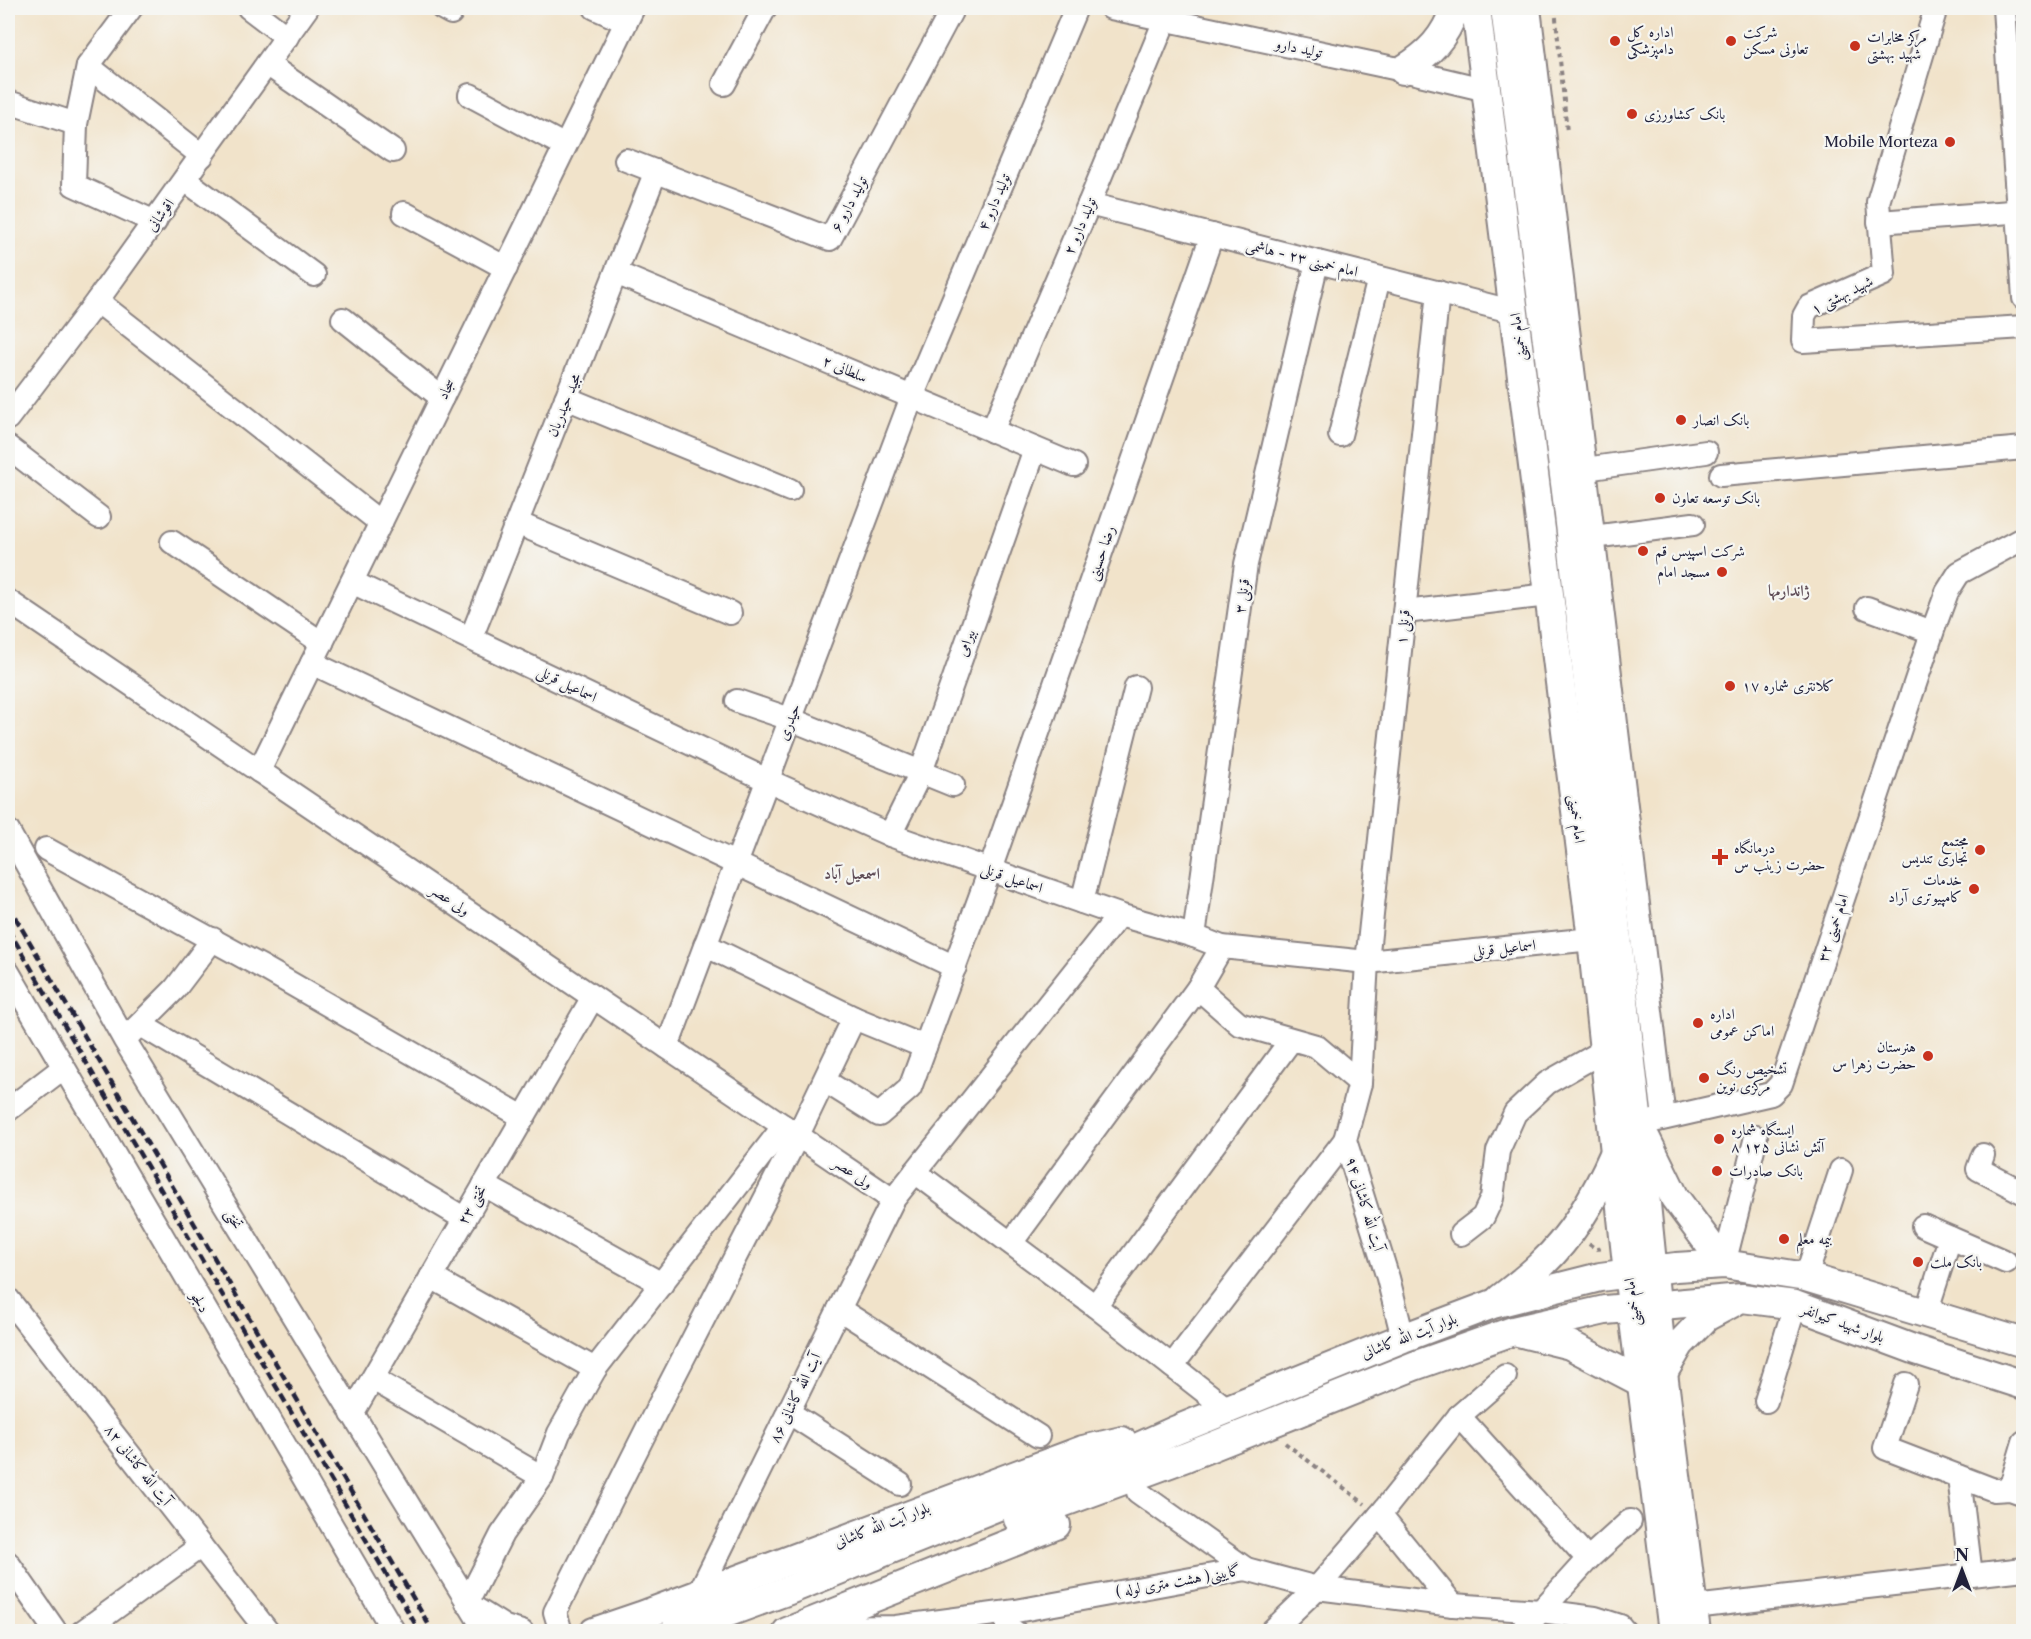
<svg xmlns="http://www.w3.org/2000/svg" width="2031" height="1639" font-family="'Libre Caslon Text',Amiri,serif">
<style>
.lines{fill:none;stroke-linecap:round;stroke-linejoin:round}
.minor-casing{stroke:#8a8282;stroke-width:26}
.major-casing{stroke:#8a8282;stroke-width:32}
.path{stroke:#8a8282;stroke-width:4;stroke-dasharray:4.5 4.5;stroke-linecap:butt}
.minor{stroke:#fff;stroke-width:22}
.major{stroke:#fff;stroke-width:28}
.rail{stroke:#22223b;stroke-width:4.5;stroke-dasharray:9 4.5;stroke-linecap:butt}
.poi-dot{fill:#c8321e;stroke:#f6f6f2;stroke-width:2}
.labels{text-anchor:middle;stroke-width:4.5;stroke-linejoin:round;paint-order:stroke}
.poi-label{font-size:15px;fill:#22223b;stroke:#f6f6f2;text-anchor:start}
.street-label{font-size:15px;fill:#22223b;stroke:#f6f6f2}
.neighbourhood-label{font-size:16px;font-weight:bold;fill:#604e58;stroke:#f6f6f2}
</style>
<rect width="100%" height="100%" fill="#f6f6f2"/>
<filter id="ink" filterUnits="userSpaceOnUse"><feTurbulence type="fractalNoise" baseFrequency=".0167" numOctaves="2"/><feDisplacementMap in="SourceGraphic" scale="12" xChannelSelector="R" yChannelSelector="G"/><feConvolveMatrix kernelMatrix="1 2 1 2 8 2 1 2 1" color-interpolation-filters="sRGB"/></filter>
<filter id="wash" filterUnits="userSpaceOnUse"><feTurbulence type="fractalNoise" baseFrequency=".008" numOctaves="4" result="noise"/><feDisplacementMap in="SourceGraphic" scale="24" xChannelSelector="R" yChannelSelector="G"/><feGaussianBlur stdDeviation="1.35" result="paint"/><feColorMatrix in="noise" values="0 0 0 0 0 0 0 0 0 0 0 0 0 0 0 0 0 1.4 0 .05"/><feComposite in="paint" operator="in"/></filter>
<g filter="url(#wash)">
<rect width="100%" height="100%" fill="#f1e3ca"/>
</g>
<g filter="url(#ink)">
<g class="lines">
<!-- minor casing -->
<g class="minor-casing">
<g id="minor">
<polyline points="131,8 88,66 76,124 74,185 155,222"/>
<polyline points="249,8 287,37"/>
<polyline points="442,8 451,13"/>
<polyline points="595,8 626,22"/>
<polyline points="1111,8 1403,70 1487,90"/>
<polyline points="1529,8 1664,1118"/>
<polyline points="1936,8 1878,202 1884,274 1809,307 1804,316 1803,341 2024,327"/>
<polyline points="2004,8 2024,298"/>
<polyline points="267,64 393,151"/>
<polyline points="88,66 202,156"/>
<polyline points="724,84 765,8"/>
<polyline points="470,95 565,146"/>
<polyline points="8,102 76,124"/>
<polyline points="626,160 830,239 953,8"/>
<polyline points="185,180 314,275"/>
<polyline points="1089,204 1515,312"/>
<polyline points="404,213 506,268"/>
<polyline points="1879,222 2024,211"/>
<polyline points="616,273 1074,465"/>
<polyline points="97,301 381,523"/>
<polyline points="343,319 442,398"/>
<polyline points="566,398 790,490"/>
<polyline points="8,418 97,301 307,8"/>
<polyline points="992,431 1089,204 1170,8"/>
<polyline points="1340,435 1379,278"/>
<polyline points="8,447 99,517"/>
<polyline points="1585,469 1706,452"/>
<polyline points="1721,475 2024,448"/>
<polyline points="517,523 730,613"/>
<polyline points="1593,537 1693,524"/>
<polyline points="172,542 322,643"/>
<polyline points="352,582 767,780 890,835 1119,915 1194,936 1222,947 1367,962 1592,939"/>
<polyline points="8,601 893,1200"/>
<polyline points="1867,608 1932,632"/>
<polyline points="1405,612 1548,595"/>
<polyline points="471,638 656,171"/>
<polyline points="312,663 955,967"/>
<polyline points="737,701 790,719 953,785"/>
<polyline points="259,771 633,8"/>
<polyline points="8,831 124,1039 486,1632"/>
<polyline points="890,835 921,772 1035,449"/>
<polyline points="46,849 264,968 523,1117"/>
<polyline points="1082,902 1136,687"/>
<polyline points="1194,936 1246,564 1317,262"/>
<polyline points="705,945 854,1018 925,1047"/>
<polyline points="8,972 394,1632"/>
<polyline points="1198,988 1239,1024 1316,1046 1360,1083"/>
<polyline points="141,1025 465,1219"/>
<polyline points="129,1035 175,989 213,939"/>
<polyline points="667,1047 912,397 1076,8"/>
<polyline points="825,1081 879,1115 910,1088 990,870 1212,235"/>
<polyline points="8,1110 63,1068"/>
<polyline points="1649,1122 1771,1094 1781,1084 1933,630 1947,592 1959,573 2024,538"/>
<polyline points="1983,1155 1978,1169 2024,1193"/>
<polyline points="915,1172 1095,1306 1227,1409"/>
<polyline points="484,1185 662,1284"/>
<polyline points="1923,1226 2006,1262"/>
<polyline points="1461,1234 1483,1217 1492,1198 1498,1151 1515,1113 1547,1083 1605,1050"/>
<polyline points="1011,1243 1198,988 1222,947"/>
<polyline points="1724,1264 1756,1137"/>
<polyline points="431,1277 595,1369"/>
<polyline points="1806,1277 1841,1170"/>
<polyline points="8,1299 268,1632"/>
<polyline points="1095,1306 1291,1040"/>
<polyline points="839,1309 1038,1436"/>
<polyline points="1926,1313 1950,1238"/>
<polyline points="1403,1338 1388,1278 1345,1140 1360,1083 1367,962 1438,292"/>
<polyline points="1172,1366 1345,1140"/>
<polyline points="373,1379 542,1477"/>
<polyline points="1906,1384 1885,1448 1994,1490 2010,1489 2024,1494"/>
<polyline points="1766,1401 1795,1305"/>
<polyline points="788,1412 900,1484"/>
<polyline points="352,1414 593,997"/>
<polyline points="1459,1416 1588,1559"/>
<polyline points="1959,1477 1971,1575"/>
<polyline points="2010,1489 2024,1442"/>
<polyline points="1138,1492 1246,1569"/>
<polyline points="1380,1515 1453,1605"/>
<polyline points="8,1563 56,1632"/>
<polyline points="698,1595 893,1200 1119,915"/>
<polyline points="467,1603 502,1534 542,1477 559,1433 595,1369 784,1126"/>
<polyline points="473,1607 505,1627 522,1632"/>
<polyline points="1694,1607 2024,1569"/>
<polyline points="1007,1627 1015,1632"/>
<polyline points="809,1628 896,1627 1016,1611 1246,1569 1317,1588 1453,1605 1541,1611 1595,1618 1620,1626 1625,1632"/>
<polyline points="82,1632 201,1546"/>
<polyline points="561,1632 555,1612 656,1411 798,1135 854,1018"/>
<polyline points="1271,1632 1317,1588 1380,1515 1459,1416 1505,1376"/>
<polyline points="1520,1632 1541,1611 1588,1559 1630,1521"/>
</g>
</g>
<!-- major casing -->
<g class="major-casing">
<g id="major">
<polyline points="1476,8 1592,939 1628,1273 1673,1632"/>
<polyline points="1505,8 1569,515 1638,1124 1663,1373 1696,1632"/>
<path d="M 1403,70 C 1429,54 1445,38 1455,8"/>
<polyline points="1646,1139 1675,1198 1724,1264"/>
<path d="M 1500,1299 C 1514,1288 1529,1277 1542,1264 C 1574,1234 1598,1191 1615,1152"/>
<polyline points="1518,1332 1570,1345 1641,1382"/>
<polyline points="1663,1373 1680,1344 1706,1317 1734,1302"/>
<polyline points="1018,1519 1186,1457 1414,1366 1513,1331 1605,1310 1742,1298 1795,1305 1916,1350 2024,1385"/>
<polyline points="594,1632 641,1616 1083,1450 1122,1441"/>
<polyline points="674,1632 789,1590 1083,1472 1174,1431 1403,1338 1493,1304 1600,1277 1676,1267 1724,1264 1806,1277 2024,1343"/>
<polyline points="787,1632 1056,1525"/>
</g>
</g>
<!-- path -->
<g class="path">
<polyline points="1555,8 1567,132"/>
<polyline points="1589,1244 1596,1249 1604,1248"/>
<polyline points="1285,1443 1365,1504"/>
</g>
<!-- minor -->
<use href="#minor" class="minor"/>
<!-- major -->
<use href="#major" class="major"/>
<!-- rail -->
<g class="rail">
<polyline points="8,905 433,1632"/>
<polyline points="8,929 420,1632"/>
</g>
</g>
</g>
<!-- markers -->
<g class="poi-dot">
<circle cx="1615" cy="41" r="6"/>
<circle cx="1731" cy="41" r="6"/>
<circle cx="1855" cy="46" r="6"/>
<circle cx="1632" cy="114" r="6"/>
<circle cx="1950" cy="142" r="6"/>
<circle cx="1681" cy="420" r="6"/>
<circle cx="1660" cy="498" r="6"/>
<circle cx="1643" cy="551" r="6"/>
<circle cx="1722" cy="572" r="6"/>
<circle cx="1730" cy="686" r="6"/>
<circle cx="1980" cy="850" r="6"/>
<path d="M1717 848h6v6h6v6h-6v6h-6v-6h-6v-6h6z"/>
<circle cx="1974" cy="889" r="6"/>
<circle cx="1698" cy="1023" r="6"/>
<circle cx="1928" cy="1056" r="6"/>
<circle cx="1704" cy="1078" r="6"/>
<circle cx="1719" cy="1139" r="6"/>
<circle cx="1717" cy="1171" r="6"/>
<circle cx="1784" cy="1239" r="6"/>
<circle cx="1918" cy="1262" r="6"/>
</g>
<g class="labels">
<!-- poi labels -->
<g class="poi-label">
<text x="1627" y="37">اداره کل<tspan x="1627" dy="17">دامپزشکی</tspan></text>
<text x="1743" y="37">شرکت<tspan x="1743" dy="17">تعاونی مسکن</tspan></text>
<text x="1867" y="42">مرکز مخابرات<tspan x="1867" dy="17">شهید بهشتی</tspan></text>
<text x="1644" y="119">بانک کشاورزی</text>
<text x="1938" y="147" text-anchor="end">Mobile Morteza</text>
<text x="1693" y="425">بانک انصار</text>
<text x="1672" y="503">بانک توسعه تعاون</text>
<text x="1655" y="556">شرکت اسپیس قم</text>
<text x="1710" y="577" text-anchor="end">مسجد امام</text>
<text x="1742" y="691">کلانتری شماره ۱۷</text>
<text x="1968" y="846" text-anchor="end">مجتمع<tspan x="1968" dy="17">تجاری تندیس</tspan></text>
<text x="1734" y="853">درمانگاه<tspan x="1734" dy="17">حضرت زینب س</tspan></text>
<text x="1962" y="885" text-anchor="end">خدمات<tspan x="1962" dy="17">کامپیوتری آراد</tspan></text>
<text x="1710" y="1019">اداره<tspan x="1710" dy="17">اماکن عمومی</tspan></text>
<text x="1916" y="1052" text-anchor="end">هنرستان<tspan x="1916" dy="17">حضرت زهرا س</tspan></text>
<text x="1716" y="1074">تشخیص رنگ<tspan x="1716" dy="17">مرکزی نوین</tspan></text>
<text x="1731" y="1135">ایستگاه شماره<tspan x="1731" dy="17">۸ آتش نشانی ۱۲۵</tspan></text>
<text x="1729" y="1176">بانک صادرات</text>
<text x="1796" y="1244">بیمه معلم</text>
<text x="1930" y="1267">بانک ملت</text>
</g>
<!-- street labels -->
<g class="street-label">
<text transform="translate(1299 48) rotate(12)" y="5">تولید دارو</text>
<text transform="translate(994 202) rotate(-67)" y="5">تولید دارو ۴</text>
<text transform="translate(849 204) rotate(-62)" y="5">تولید دارو ۶</text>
<text transform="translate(160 215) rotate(-54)" y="5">اقوشانی</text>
<text transform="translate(1080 226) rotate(-67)" y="5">تولید دارو ۲</text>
<text transform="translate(1302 258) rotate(14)" y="5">امام خمینی ۲۳ - هاشمی</text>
<text transform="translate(1842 295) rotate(-27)" y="5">شهید بهشتی ۱</text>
<text transform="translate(1518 337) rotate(-97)" y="5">امام خمینی</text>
<text transform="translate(845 369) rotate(23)" y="5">۲ سلطانی</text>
<text transform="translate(446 389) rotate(-64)" y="5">سجاد</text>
<text transform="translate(564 405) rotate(-68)" y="5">مجید حیدریان</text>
<text transform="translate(1101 553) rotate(-71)" y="5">رضا حسینی</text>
<text transform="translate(1242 596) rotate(-82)" y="5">قرنلی ۳</text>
<text transform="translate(1403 627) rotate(-84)" y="5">قرنلی ۱</text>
<text transform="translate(966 643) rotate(-70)" y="5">بیرامی</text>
<text transform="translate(567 684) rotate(26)" y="5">اسماعیل قرنلی</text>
<text transform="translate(789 722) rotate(-69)" y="5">حیدری</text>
<text transform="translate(1577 819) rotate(83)" y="5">امام خمینی</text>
<text transform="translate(1012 878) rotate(19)" y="5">اسماعیل قرنلی</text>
<text transform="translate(450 900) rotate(34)" y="5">ولی عصر</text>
<text transform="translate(1833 928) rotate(-72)" y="5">امام خمینی ۳۲</text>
<text transform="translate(1504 948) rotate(-6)" y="5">اسماعیل قرنلی</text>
<text transform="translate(853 1173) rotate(34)" y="5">ولی عصر</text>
<text transform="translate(1365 1204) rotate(73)" y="5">آیت الله کاشانی ۹۴</text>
<text transform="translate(472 1205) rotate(-60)" y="5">تختی ۲۳</text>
<text transform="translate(234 1219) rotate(59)" y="5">تختی</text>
<text transform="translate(200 1302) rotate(60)" y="5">دلجو</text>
<text transform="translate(1632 1302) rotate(-97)" y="5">امام خمینی</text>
<text transform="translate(1843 1323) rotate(20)" y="5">بلوار شهید کیوانفر</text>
<text transform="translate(1409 1336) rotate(-21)" y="5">بلوار آیت الله کاشانی</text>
<text transform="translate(795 1398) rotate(-64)" y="5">آیت الله کاشانی ۸۶</text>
<text transform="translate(138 1465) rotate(52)" y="5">آیت الله کاشانی ۸۲</text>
<text transform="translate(882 1525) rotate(-21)" y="5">بلوار آیت الله کاشانی</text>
<text transform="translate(1178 1581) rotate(-10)" y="5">گایینی( هشت متری لوله )</text>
</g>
<!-- neighbourhood labels -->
<g class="neighbourhood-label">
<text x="1789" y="596">ژاندارمها</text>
<text x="852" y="879">اسمعیل آباد</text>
</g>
</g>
<!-- margin -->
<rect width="2031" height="1639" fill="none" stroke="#f6f6f2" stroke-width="30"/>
<!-- north arrow -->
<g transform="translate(1962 1570)" stroke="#f6f6f2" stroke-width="4.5" paint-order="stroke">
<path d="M0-4.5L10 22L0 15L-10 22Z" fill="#22223b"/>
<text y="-9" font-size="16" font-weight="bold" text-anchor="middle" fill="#22223b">N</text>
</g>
</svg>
